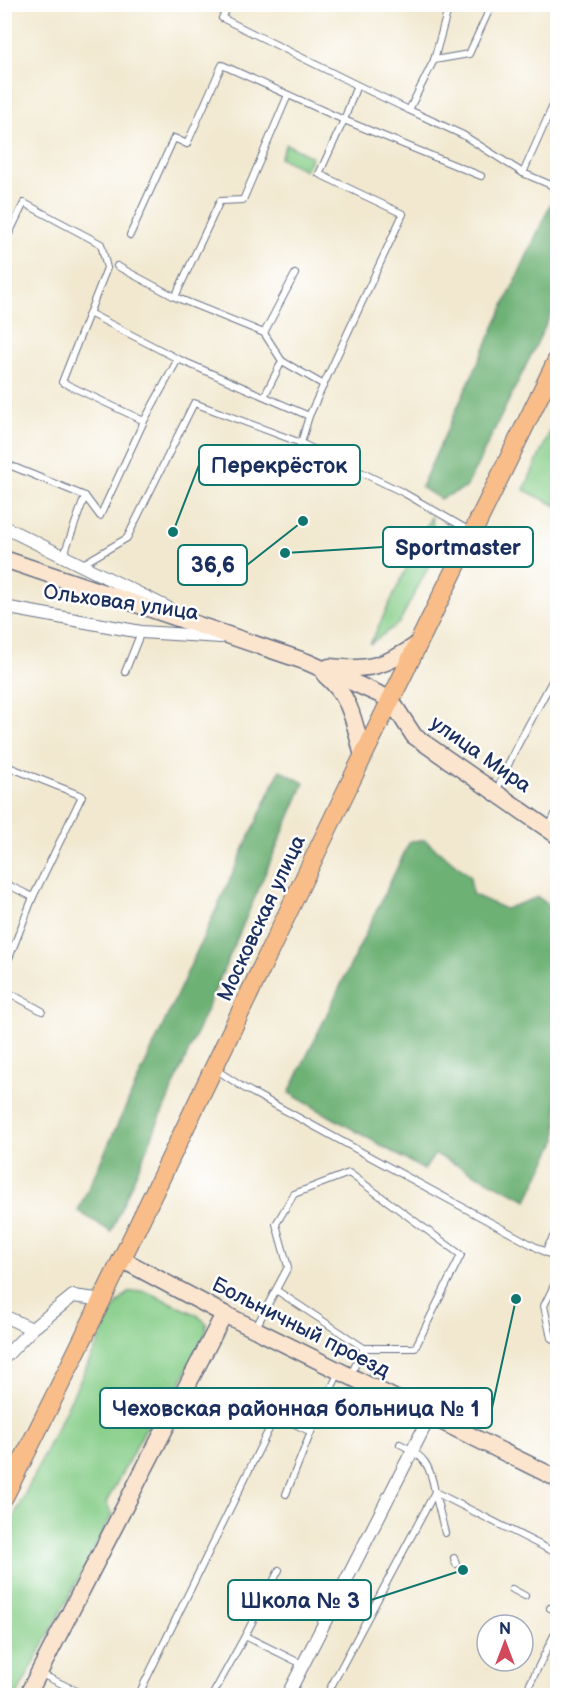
<svg xmlns="http://www.w3.org/2000/svg" width="562" height="1700" font-family="'Balsamiq Sans',sans-serif">
<style>
.green{fill:#87ce89;stroke:#517e74;stroke-width:1.5}
.forest{fill:#6db175;stroke:#44706a;stroke-width:1.5}
.lines{fill:none;stroke-linecap:round;stroke-linejoin:round}
.lane-casing{stroke:#667086;stroke-width:8}
.street-casing{stroke:#667086;stroke-width:14}
.secondary-casing{stroke:#667086;stroke-width:19}
.primary-casing{stroke:#667086;stroke-width:20}
.lane{stroke:#fff;stroke-width:6}
.street{stroke:#fff;stroke-width:12}
.secondary{stroke:#fce5cf;stroke-width:16}
.primary{stroke:#f8bd88;stroke-width:18}
.labels{text-anchor:middle;stroke-width:5;stroke-linejoin:round;paint-order:stroke}
.street-label{font-size:21px;fill:#1b2f5e;stroke:#fff}
.leader{fill:none;stroke:#0f766e;stroke-width:2}
.callout-dot{fill:#0f766e;stroke:#fff;stroke-width:2}
.callout{fill:#fff;stroke:#0f766e;stroke-width:2}
.callout-label{font-size:22px;text-anchor:middle;font-weight:bold;fill:#1b2f5e}
</style>
<rect width="100%" height="100%" fill="#fff"/>
<filter id="ink" filterUnits="userSpaceOnUse"><feTurbulence type="fractalNoise" baseFrequency=".0167" numOctaves="2"/><feDisplacementMap in="SourceGraphic" scale="12" xChannelSelector="R" yChannelSelector="G"/><feConvolveMatrix kernelMatrix="1 2 1 2 8 2 1 2 1" color-interpolation-filters="sRGB"/></filter>
<filter id="wash" filterUnits="userSpaceOnUse"><feTurbulence type="fractalNoise" baseFrequency=".008" numOctaves="4" result="noise"/><feDisplacementMap in="SourceGraphic" scale="24" xChannelSelector="R" yChannelSelector="G"/><feGaussianBlur stdDeviation="1.35" result="paint"/><feColorMatrix in="noise" values="0 0 0 0 0 0 0 0 0 0 0 0 0 0 0 0 0 1.4 0 .05"/><feComposite in="paint" operator="in"/></filter>
<g filter="url(#wash)">
<rect width="100%" height="100%" fill="#f1e8cf"/>
<!-- green -->
<g class="green">
<polygon points="286,144 312,157 305,170 280,158"/>
<polygon points="557,416 557,506 524,490"/>
<polygon points="431,517 438,549 399,623 370,644"/>
<polygon points="145,1291 197,1315 206,1323 206,1333 159,1424 146,1428 106,1503 112,1515 17,1695 5,1695 4,1537 117,1304 129,1292"/>
</g>
<!-- forest -->
<g class="forest">
<polygon points="557,201 557,302 466,488 440,499 421,487 550,205"/>
<polygon points="280,770 304,783 111,1232 78,1211"/>
<polygon points="425,840 470,876 472,894 505,909 538,897 557,911 557,1139 527,1200 435,1154 424,1170 289,1093 410,841"/>
</g>
</g>
<g filter="url(#ink)">
<g class="lines">
<!-- lane casing -->
<g class="lane-casing">
<g id="lane">
<polyline points="229,4 222,18 357,85"/>
<polyline points="439,4 448,9 434,60 409,110 463,135 523,173 558,188"/>
<polyline points="434,60 469,54 492,4"/>
<polyline points="409,110 357,85 344,120 319,174 403,214 309,416 301,443 404,493 470,531"/>
<polyline points="523,173 558,94"/>
<polyline points="130,235 174,138 187,144 222,65 344,120 481,176"/>
<polyline points="4,244 24,203 101,244 107,268 62,382 144,421"/>
<polyline points="117,266 175,297 220,201 243,200 288,95"/>
<polyline points="175,297 264,333 282,361 265,395"/>
<polyline points="89,313 178,359"/>
<polyline points="264,333 295,274"/>
<polyline points="282,361 324,385"/>
<polyline points="4,463 85,496 63,557"/>
<polyline points="85,496 100,516 144,421 178,359 309,416"/>
<polyline points="81,565 127,538 194,403 301,443"/>
<polyline points="125,672 141,632"/>
<polyline points="4,765 82,796 33,897 4,971"/>
<polyline points="496,792 514,752 558,670"/>
<polyline points="4,883 33,897"/>
<polyline points="4,990 42,1011"/>
<polyline points="215,1069 244,1088 545,1252 558,1228"/>
<polyline points="545,1252 558,1258"/>
<polyline points="558,1277 544,1306 551,1338 558,1341"/>
<polyline points="255,1329 288,1267 276,1224 294,1194 349,1173 461,1255 415,1348 364,1348 276,1290"/>
<polyline points="351,1374 364,1348"/>
<path d="M 400,1444 C 425,1456 430,1465 435,1492 L 558,1554"/>
<polyline points="435,1493 445,1533"/>
<polyline points="286,1494 311,1432"/>
<polyline points="454,1558 456,1564"/>
<polyline points="512,1589 525,1596"/>
<polyline points="550,1608 558,1611"/>
<polyline points="245,1636 279,1570"/>
<polyline points="39,1673 87,1696"/>
<polyline points="138,1696 276,1415 311,1432 339,1372"/>
<polyline points="212,1696 245,1636 304,1665"/>
<polyline points="326,1696 435,1492"/>
<polyline points="524,1696 558,1627"/>
</g>
</g>
<!-- street casing -->
<g class="street-casing">
<g id="street">
<polyline points="4,527 168,608"/>
<polyline points="4,607 141,632 221,637"/>
<polyline points="551,831 558,815"/>
<polyline points="4,1316 32,1329"/>
<polyline points="4,1358 32,1329 73,1296 104,1300"/>
<polyline points="287,1696 430,1416"/>
</g>
</g>
<!-- secondary casing -->
<g class="secondary-casing">
<g id="secondary">
<polyline points="4,559 307,662 390,699 414,736 558,836"/>
<path d="M 329,667 C 367,671 387,666 418,644"/>
<path d="M 325,675 C 352,698 354,723 363,756"/>
<polyline points="123,1260 224,1314 558,1479"/>
<polyline points="27,1696 224,1314"/>
</g>
</g>
<!-- primary casing -->
<g class="primary-casing">
<path id="primary" d="M 4,1497 C 123,1262 234,1024 348,787 C 417,643 489,502 558,358"/>
</g>
<!-- lane -->
<use href="#lane" class="lane"/>
<!-- street -->
<use href="#street" class="street"/>
<!-- secondary -->
<use href="#secondary" class="secondary"/>
<!-- primary -->
<use href="#primary" class="primary"/>
</g>
</g>
<g class="labels">
<!-- street labels -->
<g class="street-label">
<text transform="translate(121 602) rotate(8)" y="7">Ольховая улица</text>
<text transform="translate(481 754) rotate(35)" y="7">улица Мира</text>
<text transform="translate(261 918) rotate(-65)" y="7">Московская улица</text>
<text transform="translate(301 1327) rotate(27)" y="7">Больничный проезд</text>
</g>
</g>
<!-- callouts -->
<path class="leader" d="M173 532L199 465M285 553L383 547M303 521L247 565M516 1299L492 1408M463 1570L371 1600"/>
<g class="callout-dot">
<circle cx="173" cy="532" r="6"/>
<circle cx="285" cy="553" r="6"/>
<circle cx="303" cy="521" r="6"/>
<circle cx="516" cy="1299" r="6"/>
<circle cx="463" cy="1570" r="6"/>
</g>
<g class="callout">
<rect x="199" y="445" width="161" height="40" rx="6"/>
<rect x="383" y="527" width="150" height="40" rx="6"/>
<rect x="178" y="545" width="69" height="40" rx="6"/>
<rect x="100" y="1388" width="392" height="40" rx="6"/>
<rect x="228" y="1580" width="143" height="40" rx="6"/>
</g>
<g class="callout-label">
<text x="279" y="473">Перекрёсток</text>
<text x="458" y="555">Sportmaster</text>
<text x="213" y="572">36,6</text>
<text x="296" y="1416">Чеховская районная больница № 1</text>
<text x="300" y="1608">Школа № 3</text>
</g>
<!-- margin -->
<rect width="562" height="1700" fill="none" stroke="#fff" stroke-width="24"/>
<!-- north arrow -->
<g transform="translate(505 1643)"><circle r="28" fill="#ffffff" stroke="#a4acbf" stroke-width="1.5"/>
<path d="M0-4.5L10 22L0 15L-10 22Z" fill="#d1495b"/>
<text y="-9" font-size="16" font-weight="bold" text-anchor="middle" fill="#1b2f5e">N</text>
</g>
</svg>
